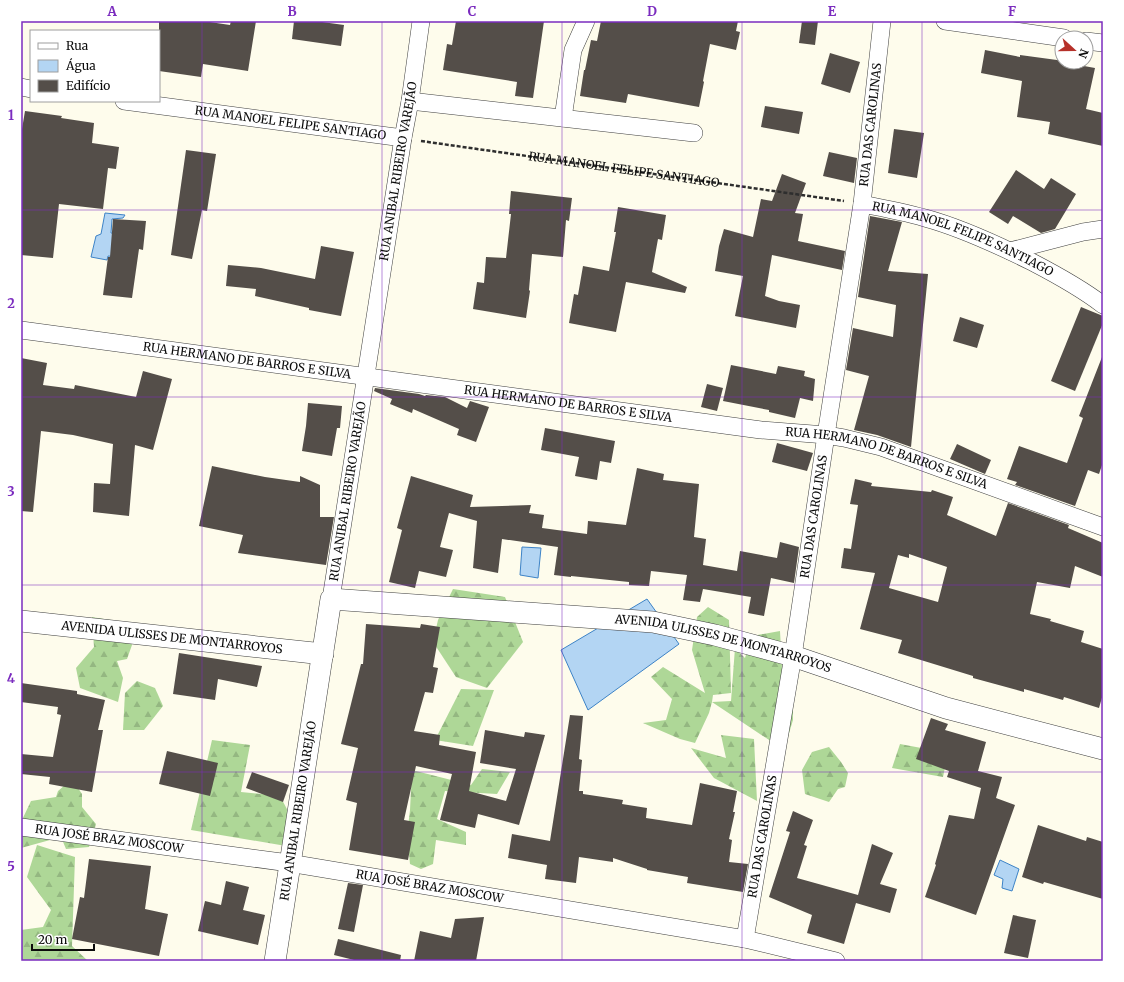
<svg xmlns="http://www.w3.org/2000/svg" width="1124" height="982" font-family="Merriweather,serif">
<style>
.forest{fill:url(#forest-firs)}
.water{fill:#b3d5f3;stroke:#3d83c7}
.building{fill:#544e49;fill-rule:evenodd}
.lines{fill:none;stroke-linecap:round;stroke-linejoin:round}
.minor-casing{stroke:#3f3f3f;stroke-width:18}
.tertiary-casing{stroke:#3f3f3f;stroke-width:22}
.path{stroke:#2e2e2e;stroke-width:2.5;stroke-dasharray:4 2;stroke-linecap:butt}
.minor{stroke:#fff;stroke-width:17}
.tertiary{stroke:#fff;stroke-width:21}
.grid{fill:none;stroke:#7b2cbf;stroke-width:1;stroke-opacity:0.55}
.labels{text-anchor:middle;stroke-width:4;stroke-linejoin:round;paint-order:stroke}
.street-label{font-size:12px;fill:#0c0c0c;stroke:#fff}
.neatline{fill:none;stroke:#7b2cbf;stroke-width:1.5}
.grid-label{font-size:13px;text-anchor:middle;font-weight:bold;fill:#7b2cbf}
</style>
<defs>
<pattern id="forest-firs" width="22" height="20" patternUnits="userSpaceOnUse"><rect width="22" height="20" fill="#aed797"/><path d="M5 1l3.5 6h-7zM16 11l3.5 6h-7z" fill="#94b781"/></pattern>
</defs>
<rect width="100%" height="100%" fill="#fefcec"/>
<!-- forest -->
<g class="forest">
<polygon points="453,589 505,597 523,642 487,688 456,677 433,642 438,620"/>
<polygon points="708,607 729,620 731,693 713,695 712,702 731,701 735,648 745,658 752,636 780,631 782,667 793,696 793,720 784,750 712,702 709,713 695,743 680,739 643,723 666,720 672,699 651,677 663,667 705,693 692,650 697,617"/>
<polygon points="92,617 122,622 132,645 127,659 117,661 123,678 118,702 80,688 76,668 94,647"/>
<polygon points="137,681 155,688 163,706 144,730 123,730 125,693"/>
<polygon points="461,689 494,690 473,746 435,740"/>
<polygon points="721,735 754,739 757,801 714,778 691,748 726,758"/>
<polygon points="212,740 250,745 241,792 280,796 289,813 286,846 191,830"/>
<polygon points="900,744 948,753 943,777 892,768"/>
<polygon points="829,747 841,762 848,773 845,787 838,789 829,802 805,794 802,770 812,752"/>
<polygon points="482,769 510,772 497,794 445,791 437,819 466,832 466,845 436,840 433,864 421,869 410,864 407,835 410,810 412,770 471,785"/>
<polygon points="72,779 82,794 82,807 96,824 89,847 66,849 61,837 21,848 21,822 31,801 56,797 58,791"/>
<polygon points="37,845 75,857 72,946 88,961 21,961 21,930 43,927 51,910 27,877"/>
</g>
<!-- water -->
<g class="water">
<polygon points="105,213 125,215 123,218 112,219 111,233 121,234 117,257 108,256 107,260 91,257 96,236 101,234"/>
<polygon points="522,547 541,548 538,578 520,575"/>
<polygon points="647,599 679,644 588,710 561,650"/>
<polygon points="1000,860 1019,869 1012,891 1002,888 1003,879 994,875"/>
</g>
<!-- building -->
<g class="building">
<polygon points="159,21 203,21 230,25 231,21 256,21 248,71 203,64 201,77 159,71"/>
<polygon points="294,21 315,21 344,25 341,46 292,39"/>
<polygon points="456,21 544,21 533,98 515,96 517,82 443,70 447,44 452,45"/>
<polygon points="601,21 738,21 736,31 740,32 736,50 710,44 703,81 704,82 699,107 628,94 626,103 580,96 584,70 585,70 591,40 597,41"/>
<polygon points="802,21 818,21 815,45 799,43"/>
<polygon points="985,50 1020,57 1020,55 1057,60 1062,61 1062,62 1095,68 1086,109 1103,113 1103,146 1048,134 1050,122 1017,117 1022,81 981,73"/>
<polygon points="830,53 860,62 850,93 821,84"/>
<polygon points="765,106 803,112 799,134 761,127"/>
<polygon points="25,111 62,116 61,118 94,123 92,143 119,147 116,169 108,168 103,209 59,204 53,258 21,255 21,135"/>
<polygon points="894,129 924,133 917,178 888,173"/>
<polygon points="186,150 216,154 207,211 202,210 192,259 171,255"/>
<polygon points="829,152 857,158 854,183 823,176"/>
<polygon points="1016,170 1044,189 1051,178 1076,194 1055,229 1041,233 1013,216 1008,224 989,212"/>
<polygon points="782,174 806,183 795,213 803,214 798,241 845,251 842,270 772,255 765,296 779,301 800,305 796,328 735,316 743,276 715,271 719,246 724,229 753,237 761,199 772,201"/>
<polygon points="511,191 572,198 569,221 566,220 563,257 532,254 529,290 530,291 526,318 473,309 477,282 484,283 486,257 506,258 511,214 509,214"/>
<polygon points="618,207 666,215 662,240 658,239 652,272 687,287 685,293 626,282 616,332 569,323 574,294 578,295 583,266 609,271 616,232 614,232"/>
<polygon points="870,216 902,222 888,271 928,274 911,447 877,435 854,430 869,376 846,370 853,328 893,337 896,305 858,297"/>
<polygon points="113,219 146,221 143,250 139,249 132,298 103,295 108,257 110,257"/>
<polygon points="321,246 354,252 341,316 309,310 309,308 255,296 256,289 226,286 228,265 261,268 315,279"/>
<polygon points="1081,307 1103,316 1103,323 1075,391 1051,381"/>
<polygon points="960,317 984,325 977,348 953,341"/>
<polygon points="1102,357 1103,358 1103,462 1099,474 1088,470 1075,506 1015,485 1017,482 1007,479 1019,446 1067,463 1083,418 1079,416"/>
<polygon points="21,358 47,363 43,385 74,389 75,385 136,397 143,371 172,379 153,450 135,445 129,516 93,512 94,483 110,484 113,444 73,435 41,431 33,512 21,511"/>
<polygon points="731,365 776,374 778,366 805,371 804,376 815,379 813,401 800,398 795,418 769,412 769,410 723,401"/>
<polygon points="707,384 723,388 717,411 701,407"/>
<polygon points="375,388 419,394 425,396 426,395 445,397 467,408 470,401 489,407 476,442 457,435 459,429 413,409 412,413 390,404 392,399 374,391"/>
<polygon points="308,403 342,406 340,428 337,428 332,456 302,451 306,426"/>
<polygon points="545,428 615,441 611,463 600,461 597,480 575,476 579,457 541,450"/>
<polygon points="777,443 813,453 807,471 772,462"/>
<polygon points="957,444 991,460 985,474 950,459"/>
<polygon points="212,466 265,477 300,482 300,476 320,485 320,517 334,517 326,565 238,553 243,535 199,526"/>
<polygon points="637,468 664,474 663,480 699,484 694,537 706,539 703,565 737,571 740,551 777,558 780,542 799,547 794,583 771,578 764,616 748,613 751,597 703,589 700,602 683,600 687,575 651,571 649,586 629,585 629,582 571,576 571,577 554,575 558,547 502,539 498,573 473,568 477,521 449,513 440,547 453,550 446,577 419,571 415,588 389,582 402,530 397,528 411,476 473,495 470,507 531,505 529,513 544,515 542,528 587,534 588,521 626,525"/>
<path d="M 855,479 L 872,483 L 871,486 L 931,492 L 932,490 L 953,497 L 947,515 L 996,536 L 1008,503 L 1069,525 L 1068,528 L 1103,543 L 1103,577 L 1075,566 L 1070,588 L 1037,582 L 1030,614 L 1051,619 L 1050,621 L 1084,631 L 1081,642 L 1103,649 L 1103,694 L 1099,708 L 1064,697 L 1063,700 L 1024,689 L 1024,692 L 973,678 L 973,676 L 898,653 L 902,640 L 860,629 L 875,573 L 841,568 L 844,548 L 851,549 L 858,505 L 850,504 ZM 909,554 L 947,567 L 938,602 L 889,588 L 898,555 L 909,558 Z"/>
<polygon points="366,624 420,628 421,624 440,627 433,667 438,668 433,693 425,692 414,731 440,735 439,745 476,752 469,791 506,801 516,769 480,763 485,730 524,737 525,732 545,735 519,825 478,814 475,828 440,820 452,774 416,766 404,820 415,822 408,860 349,850 357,803 346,800 358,748 341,744 361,664 363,664"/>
<polygon points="179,653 262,666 257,687 218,679 215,700 173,694"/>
<polygon points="21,683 77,691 77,694 105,700 98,730 103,730 92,792 49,784 50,777 21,774 21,754 53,757 61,715 57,714 58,707 21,702"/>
<polygon points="570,715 583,716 579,759 582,760 579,791 583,791 583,794 623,800 622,804 647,808 646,818 692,825 700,783 737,791 733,812 735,812 729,839 732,840 729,862 748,864 743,892 687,883 688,877 647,870 647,869 613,858 613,862 579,857 576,883 545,879 547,865 508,858 512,834 550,841"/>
<polygon points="931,718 948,724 945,730 986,742 978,771 1002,777 996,798 1015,805 976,915 925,897 936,865 935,864 949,815 974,819 981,788 947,777 949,771 916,759"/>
<polygon points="167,751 218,763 210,796 159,784"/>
<polygon points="252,772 289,785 283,802 246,788"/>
<polygon points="793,811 813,820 804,845 807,846 797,878 858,895 872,844 893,853 880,884 897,889 890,913 856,903 844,944 807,933 812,915 769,897 790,832 786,831"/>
<polygon points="1038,825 1086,841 1087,837 1103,842 1103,899 1044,882 1043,884 1022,877"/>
<polygon points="89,859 151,866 145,909 168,914 159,956 72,939 80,897 84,898"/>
<polygon points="226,881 249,887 243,910 265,915 258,945 198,931 205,901 221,905"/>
<polygon points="348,883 363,885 354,932 338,929"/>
<polygon points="1013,915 1036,920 1028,958 1004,953"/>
<polygon points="484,917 476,961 414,961 420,931 451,938 455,919"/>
<polygon points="338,939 401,955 400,961 358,961 334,955"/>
</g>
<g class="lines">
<!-- minor casing -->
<g class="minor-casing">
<g id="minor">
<polyline points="945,21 1064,38"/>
<polyline points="1086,41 1103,43"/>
<polyline points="21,87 31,89"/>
<path id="s2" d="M 124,101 L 403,138"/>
<polyline points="410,101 694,133"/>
<polyline points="563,118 573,50 586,21"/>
<path id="s3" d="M 862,204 C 883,208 904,212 925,218 C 962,228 998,245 1032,262 C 1057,275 1081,288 1103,305"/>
<polyline points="1010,251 1083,232 1103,229"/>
<path id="s4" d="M 21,330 L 761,430 L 826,435 L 844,438 L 881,447 L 1103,527"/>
<path id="s5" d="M 331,599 L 403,138 L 410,101 L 421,21"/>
<path id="s6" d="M 21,827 L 289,863 L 745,939 L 836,961"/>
<path id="s7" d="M 745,939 L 793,656 L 826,435 L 862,204 L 882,21"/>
</g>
</g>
<!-- tertiary casing -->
<g class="tertiary-casing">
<g id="tertiary">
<path id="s8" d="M 21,621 L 323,654"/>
<path id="s9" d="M 275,961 L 331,599 L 653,622 L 715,635 L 793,656 L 946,708 L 1103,749"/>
</g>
</g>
<!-- path -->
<path class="path" id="s1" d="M 421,141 L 844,201"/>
<!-- minor -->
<use href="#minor" class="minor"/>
<!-- tertiary -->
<use href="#tertiary" class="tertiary"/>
</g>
<!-- grid -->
<path class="grid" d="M 202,21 L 202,961M 382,21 L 382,961M 562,21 L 562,961M 742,21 L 742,961M 922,21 L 922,961M 21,210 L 1103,210M 21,397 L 1103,397M 21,585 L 1103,585M 21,772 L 1103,772"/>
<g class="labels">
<!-- street labels -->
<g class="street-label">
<text dy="4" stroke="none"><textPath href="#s2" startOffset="168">RUA MANOEL FELIPE SANTIAGO</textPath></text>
<text dy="4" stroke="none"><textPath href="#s7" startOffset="824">RUA DAS CAROLINAS</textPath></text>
<text dy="4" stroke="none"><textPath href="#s1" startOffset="205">RUA MANOEL FELIPE SANTIAGO</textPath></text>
<text dy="4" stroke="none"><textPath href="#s5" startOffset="433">RUA ANIBAL RIBEIRO VAREJÃO</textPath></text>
<text dy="4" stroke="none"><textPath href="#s3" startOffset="107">RUA MANOEL FELIPE SANTIAGO</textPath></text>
<text dy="4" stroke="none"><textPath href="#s4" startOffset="228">RUA HERMANO DE BARROS E SILVA</textPath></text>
<text dy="4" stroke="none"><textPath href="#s4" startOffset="552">RUA HERMANO DE BARROS E SILVA</textPath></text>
<text dy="4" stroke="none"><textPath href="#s4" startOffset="876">RUA HERMANO DE BARROS E SILVA</textPath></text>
<text dy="4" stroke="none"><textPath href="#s5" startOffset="109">RUA ANIBAL RIBEIRO VAREJÃO</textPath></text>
<text dy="4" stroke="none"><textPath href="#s7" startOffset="428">RUA DAS CAROLINAS</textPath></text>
<text dy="4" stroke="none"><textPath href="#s8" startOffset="152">AVENIDA ULISSES DE MONTARROYOS</textPath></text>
<text dy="4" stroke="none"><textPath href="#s9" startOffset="762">AVENIDA ULISSES DE MONTARROYOS</textPath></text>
<text dy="4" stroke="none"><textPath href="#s9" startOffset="152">RUA ANIBAL RIBEIRO VAREJÃO</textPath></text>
<text dy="4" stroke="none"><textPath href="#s7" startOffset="104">RUA DAS CAROLINAS</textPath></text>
<text dy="4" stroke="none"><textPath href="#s6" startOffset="89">RUA JOSÉ BRAZ MOSCOW</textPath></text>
<text dy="4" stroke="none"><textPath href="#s6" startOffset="413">RUA JOSÉ BRAZ MOSCOW</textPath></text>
</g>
</g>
<!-- border -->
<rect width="1124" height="982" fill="none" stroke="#ffffff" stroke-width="44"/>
<!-- legend -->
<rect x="30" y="30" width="130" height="72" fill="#ffffff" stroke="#9e9e9e"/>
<rect x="38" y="43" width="20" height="6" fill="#ffffff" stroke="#9e9e9e"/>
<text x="66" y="50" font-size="12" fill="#0c0c0c">Rua</text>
<rect x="38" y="60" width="20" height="12" fill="#b3d5f3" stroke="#9e9e9e"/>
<text x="66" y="70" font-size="12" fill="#0c0c0c">Água</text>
<rect x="38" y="80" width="20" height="12" fill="#544e49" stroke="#9e9e9e"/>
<text x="66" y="90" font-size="12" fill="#0c0c0c">Edifício</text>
<!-- north arrow -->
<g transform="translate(1074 50) rotate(111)"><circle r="19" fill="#ffffff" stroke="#9e9e9e"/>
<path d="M0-3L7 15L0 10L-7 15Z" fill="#b6312a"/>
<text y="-6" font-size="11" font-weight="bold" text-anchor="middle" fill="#0c0c0c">N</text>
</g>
<!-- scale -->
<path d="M32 944v6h62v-6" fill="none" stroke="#0c0c0c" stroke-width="2"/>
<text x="38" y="944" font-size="12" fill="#0c0c0c" stroke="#ffffff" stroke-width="3" paint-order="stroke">20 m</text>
<rect x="22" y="22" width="1080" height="938" class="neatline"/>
<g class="grid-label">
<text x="112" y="16">A</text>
<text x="292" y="16">B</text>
<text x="472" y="16">C</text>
<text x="652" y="16">D</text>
<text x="832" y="16">E</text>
<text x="1012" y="16">F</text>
<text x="11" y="120">1</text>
<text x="11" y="308">2</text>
<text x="11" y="496">3</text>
<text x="11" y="683">4</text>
<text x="11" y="871">5</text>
</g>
</svg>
